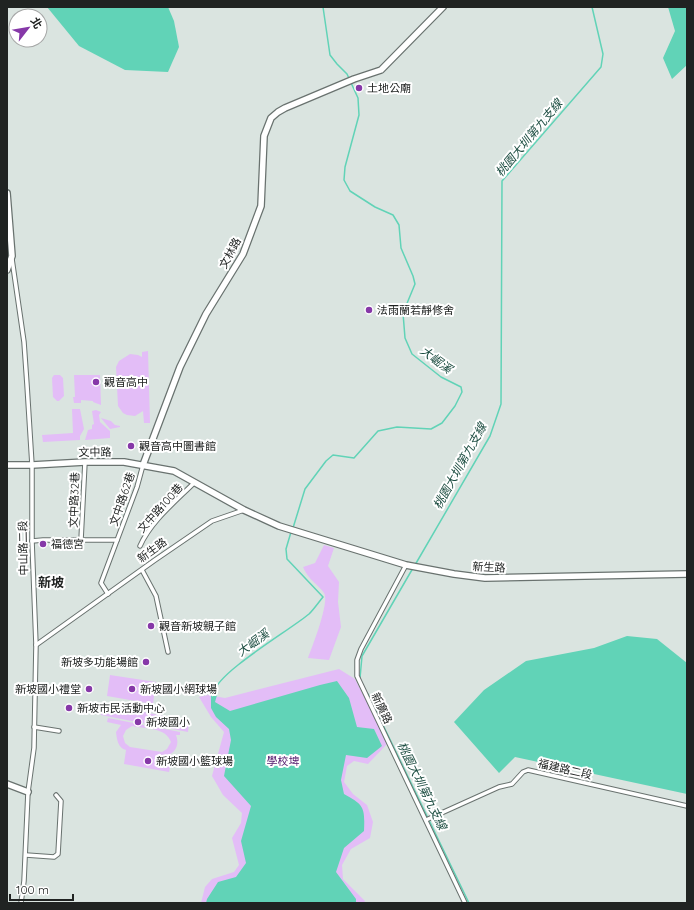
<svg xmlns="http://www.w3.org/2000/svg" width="694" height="910" font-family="Quicksand,'Noto Sans TC',sans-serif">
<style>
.green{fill:#e3bdf7;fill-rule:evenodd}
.water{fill:#61d3b7}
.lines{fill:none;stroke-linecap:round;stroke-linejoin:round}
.stream{stroke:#61d3b7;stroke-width:1.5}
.street-casing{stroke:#69726f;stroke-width:5.5}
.secondary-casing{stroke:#69726f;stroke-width:8}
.street{stroke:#fff;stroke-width:3.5}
.secondary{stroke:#fff;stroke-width:5.5}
.poi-dot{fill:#8638a8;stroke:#fff;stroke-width:1.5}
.labels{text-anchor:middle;stroke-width:4;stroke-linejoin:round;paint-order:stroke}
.poi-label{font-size:11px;fill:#202322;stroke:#fff;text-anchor:start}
.street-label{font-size:11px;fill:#202322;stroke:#fff}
.park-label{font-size:11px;fill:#52166b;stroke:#fff}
.water-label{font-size:12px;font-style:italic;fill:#1c4d41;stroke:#fff}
.quarter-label{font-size:13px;font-weight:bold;fill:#202322;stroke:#fff}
</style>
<rect width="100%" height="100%" fill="#dae4e0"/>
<!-- green -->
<g class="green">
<polygon points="148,351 150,423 144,423 143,411 135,416 127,415 123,413 118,406 116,367 119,361 130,354 138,355 142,357 142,352"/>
<polygon points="54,375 60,375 63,378 64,396 59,401 57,401 53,397 52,378"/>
<polygon points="74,375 100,375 101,405 93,402 93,401 81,400 81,403 74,403 73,397 75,397"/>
<polygon points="72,409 80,409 84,429 80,436 80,440 43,442 42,435 73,433"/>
<polygon points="96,410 101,412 99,415 100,422 110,431 110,438 85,440 88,430 92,429 92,425 94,424 92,411"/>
<polygon points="101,418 111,421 115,425 120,426 120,427 110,429"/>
<path d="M 324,545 L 334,548 L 328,566 L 339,582 L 338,602 L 341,627 L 329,660 L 308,658 C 312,647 330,602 324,593 C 317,583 309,581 303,567 L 315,563 Z"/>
<polygon points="339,669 355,679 388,743 368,764 354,761 347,766 344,782 353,794 367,805 373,822 370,838 351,849 342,865 343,879 365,901 364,903 201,903 205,887 212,879 234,872 239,865 232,838 241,823 242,813 223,795 212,776 224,732 211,717 199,697 208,695 225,698"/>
<polygon points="110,675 156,682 153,704 107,696"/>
<polygon points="103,704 189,721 188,732 101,715"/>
<path d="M 108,718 L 180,732 L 180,735 L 176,735 C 180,745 175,754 165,756 L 172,758 L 169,772 L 124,764 L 126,750 C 118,748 117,740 116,732 L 121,725 L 107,722 ZM 132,726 C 145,729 166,727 171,742 L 167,749 L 162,752 L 130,747 L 125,743 L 123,736 L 126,730 Z"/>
</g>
<!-- water -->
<g class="water">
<polygon points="47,7 168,7 174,21 179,47 168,72 125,70 79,46"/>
<polygon points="668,7 687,7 687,65 672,79 663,58 675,31"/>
<polygon points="627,636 657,639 687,663 687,794 515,757 499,773 454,722 484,690 526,661 594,648"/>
<path d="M 337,681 L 349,698 L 357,727 L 374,729 L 382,746 L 367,758 L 346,755 L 341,780 L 344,794 C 364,805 365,807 364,831 L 344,848 L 336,872 L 356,899 L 356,903 L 206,903 L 207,899 L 218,882 L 236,877 L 246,863 L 241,841 L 251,806 L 224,776 L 231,740 L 229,729 L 216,717 L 211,708 L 211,690 L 218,692 L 215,702 L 230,711 L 320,685 Z"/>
</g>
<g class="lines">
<!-- stream -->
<g class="stream">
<polyline points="293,528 305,489 326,461 333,455 354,458 378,431 397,427 431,429 442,423 455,406 462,392 461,387 441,377 412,354 405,338 403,313 415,284 413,276 401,248 399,225 393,215 375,207 350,191 344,180 345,167 359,115 358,98 347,74 337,64 330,55 323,7"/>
<polyline points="415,565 490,436 501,404 502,181 601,67 603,54 592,7"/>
<polyline points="360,678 362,656 413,568"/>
<path d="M 214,692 C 218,672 290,630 309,614 C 314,609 318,603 323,597 L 287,559 L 286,549 L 291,532"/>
<polyline points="368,694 469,903"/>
</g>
<!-- street casing -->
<g class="street-casing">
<g id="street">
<polyline points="12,259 24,342 27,385 32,465 32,541 36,645 34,748 28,792 24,881 21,903"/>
<polyline points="81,540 85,462"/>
<polyline points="32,541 43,540 117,540"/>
<path d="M 140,546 C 151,521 176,501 195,482"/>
<polyline points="406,565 361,649 357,660 357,676 465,903"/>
<polyline points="142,570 156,596 168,652"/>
<polyline points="108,594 101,583 137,487 143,465"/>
<polyline points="36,645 155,560 212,521 244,510"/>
<polyline points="34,727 59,731"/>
<polyline points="426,820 499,787 512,784 523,772 528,770 687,806"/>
<polyline points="26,855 54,857 58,854 61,801 56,795"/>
</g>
</g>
<!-- secondary casing -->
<g class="secondary-casing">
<g id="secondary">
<polyline points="7,193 12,256 7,270"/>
<polyline points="7,465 32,465 85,462 124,462 174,471 244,510 279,526 406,565 454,574 485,578 687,574"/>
<polyline points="143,465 180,367 206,314 243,254 261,206 264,136 271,118 278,112 285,108 354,79 381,70 443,7"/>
<polyline points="7,784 28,792"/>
</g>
</g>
<!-- street -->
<use href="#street" class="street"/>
<!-- secondary -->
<use href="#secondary" class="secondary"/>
</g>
<!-- markers -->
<g class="poi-dot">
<circle cx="359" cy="88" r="4"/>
<circle cx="369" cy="310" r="4"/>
<circle cx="96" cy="382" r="4"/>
<circle cx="131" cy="446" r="4"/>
<circle cx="43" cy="544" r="4"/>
<circle cx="151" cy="626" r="4"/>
<circle cx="146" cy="662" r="4"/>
<circle cx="89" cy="689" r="4"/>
<circle cx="132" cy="689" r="4"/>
<circle cx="69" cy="708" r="4"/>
<circle cx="138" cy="722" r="4"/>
<circle cx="148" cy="761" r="4"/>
</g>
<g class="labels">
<!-- poi labels -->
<g class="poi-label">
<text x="367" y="92">土地公廟</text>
<text x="377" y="314">法雨蘭若靜修舍</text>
<text x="104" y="386">觀音高中</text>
<text x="139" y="450">觀音高中圖書館</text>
<text x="51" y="548">福德宮</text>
<text x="159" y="630">觀音新坡親子館</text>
<text x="138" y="666" text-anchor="end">新坡多功能場館</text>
<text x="81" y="693" text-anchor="end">新坡國小禮堂</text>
<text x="140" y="693">新坡國小網球場</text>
<text x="77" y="712">新坡市民活動中心</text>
<text x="146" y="726">新坡國小</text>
<text x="156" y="765">新坡國小籃球場</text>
</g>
<!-- street labels -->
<g class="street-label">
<text transform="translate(230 253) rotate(-62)" y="4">文林路</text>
<text transform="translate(95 452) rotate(-1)" y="4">文中路</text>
<text transform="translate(122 499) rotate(-71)" y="4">文中路62巷</text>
<text transform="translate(74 500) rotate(-88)" y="4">文中路32巷</text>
<text transform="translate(160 508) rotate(-48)" y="4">文中路100巷</text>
<text transform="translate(23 548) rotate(-91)" y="4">中山路二段</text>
<text transform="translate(152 550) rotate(-36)" y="4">新生路</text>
<text transform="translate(489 567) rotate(3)" y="4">新生路</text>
<text transform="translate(382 708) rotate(64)" y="4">新廣路</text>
<text transform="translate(565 769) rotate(13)" y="4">福建路二段</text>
</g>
<!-- park labels -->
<g class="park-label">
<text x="283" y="765">學校埤</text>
</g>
<!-- water labels -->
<g class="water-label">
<text transform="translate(529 138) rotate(-50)" y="4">桃園大圳第九支線</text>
<text transform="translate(436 360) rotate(37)" y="4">大崛溪</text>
<text transform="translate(460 466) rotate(-61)" y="4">桃園大圳第九支線</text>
<text transform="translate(253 643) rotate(-36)" y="4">大崛溪</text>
<text transform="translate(422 786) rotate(64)" y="4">桃園大圳第九支線</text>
</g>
<!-- quarter labels -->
<g class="quarter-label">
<text x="51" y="587">新坡</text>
</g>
</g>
<!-- border -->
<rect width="694" height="910" fill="none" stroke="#202322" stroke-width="16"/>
<!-- north arrow -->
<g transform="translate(28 28) rotate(59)"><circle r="19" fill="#ffffff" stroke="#a6a7a7"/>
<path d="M0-3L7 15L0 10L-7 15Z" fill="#8638a8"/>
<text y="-6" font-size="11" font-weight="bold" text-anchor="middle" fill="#202322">北</text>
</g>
<!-- scale -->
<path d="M10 894v6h63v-6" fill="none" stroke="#202322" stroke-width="2"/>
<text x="16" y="894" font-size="12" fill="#202322" stroke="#ffffff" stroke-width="3" paint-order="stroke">100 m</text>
</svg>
